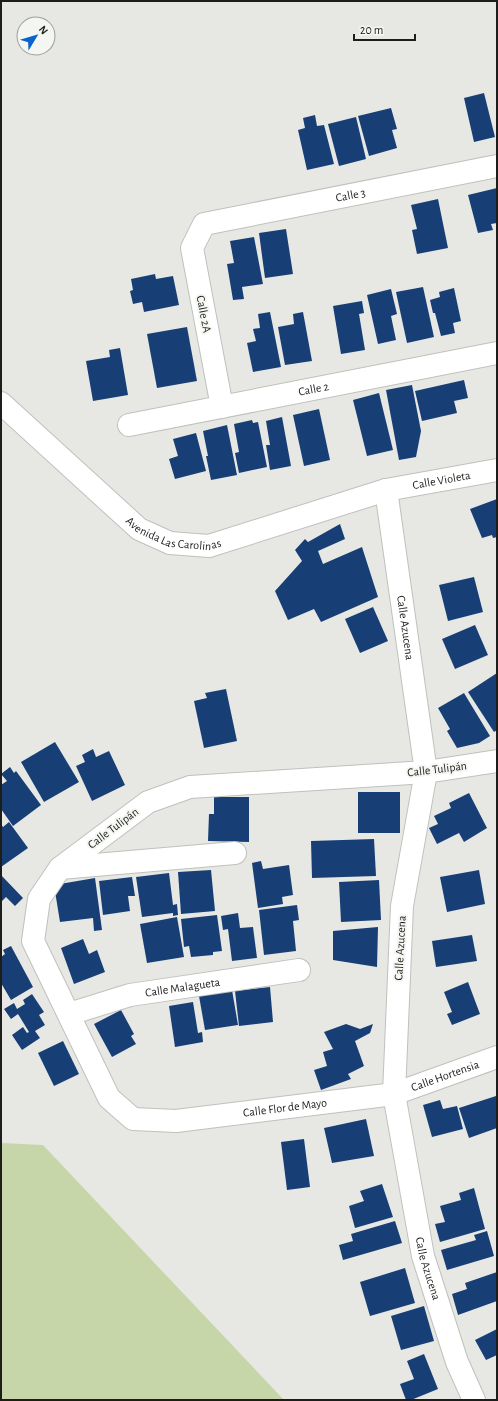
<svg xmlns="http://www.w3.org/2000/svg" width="498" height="1401" font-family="'Alegreya Sans',sans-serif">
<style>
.green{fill:#c7d6a9}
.building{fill:#173f75}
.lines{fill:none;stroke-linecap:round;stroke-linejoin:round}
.minor-casing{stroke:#bfc1bc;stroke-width:24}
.minor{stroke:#fff;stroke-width:22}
.labels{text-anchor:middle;stroke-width:4;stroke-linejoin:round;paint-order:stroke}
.street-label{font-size:12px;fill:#1d1e1c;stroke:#f4f6f1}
</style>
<rect width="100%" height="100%" fill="#e7e8e3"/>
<!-- green -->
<polygon class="green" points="1,1143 43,1145 284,1400 1,1400"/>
<!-- building -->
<g class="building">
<polygon points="484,93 495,137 474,142 464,98"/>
<polygon points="391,108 397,129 392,130 397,148 369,156 358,116"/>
<polygon points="315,115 317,126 324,125 334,164 307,170 298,130 305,128 303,118"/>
<polygon points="356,117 366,159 339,166 328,124"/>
<polygon points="497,188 497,223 491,224 493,230 478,233 468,195"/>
<polygon points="438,199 448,248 417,254 412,230 417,229 411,205"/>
<polygon points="286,229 293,274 265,278 259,233"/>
<polygon points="254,237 263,284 242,287 244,299 233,300 227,264 234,263 230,241"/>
<polygon points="155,274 156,279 173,276 179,305 144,312 142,302 133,304 130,291 133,290 131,279"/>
<polygon points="423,287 434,337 407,343 396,292"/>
<polygon points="454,288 461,321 453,323 455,333 441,336 435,313 433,313 430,300 440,297 439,292"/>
<polygon points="391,289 397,314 391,316 396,340 378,344 367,295"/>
<polygon points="362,301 364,313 359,314 365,350 341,354 333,306"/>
<polygon points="270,312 281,367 253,372 247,343 256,341 253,329 260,328 258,314"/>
<polygon points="303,312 312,361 285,365 278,327 294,324 293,314"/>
<polygon points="187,327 197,381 157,388 147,334"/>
<polygon points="120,348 128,395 93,401 86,361 110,357 109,350"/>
<polygon points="464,380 468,398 454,401 457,413 422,421 415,391"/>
<polygon points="412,385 421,431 416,457 399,460 386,390"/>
<polygon points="379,393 393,450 367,456 353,400"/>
<polygon points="319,409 330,460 304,466 293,415"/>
<polygon points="282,417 291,466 270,470 266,445 270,445 266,421"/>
<polygon points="252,420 253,423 258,422 267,467 239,473 235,453 239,452 234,424"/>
<polygon points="227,425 237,475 211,480 206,456 208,456 203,431"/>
<polygon points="196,433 206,471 175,479 169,459 178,456 173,439"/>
<polygon points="497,499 497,537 493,538 492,535 482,538 470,509"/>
<polygon points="340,524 345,539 318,551 323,564 362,547 378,597 321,622 314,609 288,620 275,591 302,561 295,550 305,539 308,542"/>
<polygon points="474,577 483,612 448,621 439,585"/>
<polygon points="373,607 388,641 360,653 345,619"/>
<polygon points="475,625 488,655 455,669 442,639"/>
<polygon points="497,673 497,730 494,732 468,692"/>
<polygon points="226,689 237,741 204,748 194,701 207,698 205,693"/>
<polygon points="464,693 490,736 479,743 457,748 447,731 450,729 438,708"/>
<polygon points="55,742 79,782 44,802 21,762"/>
<polygon points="93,749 96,757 109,751 125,785 92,801 76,766 85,762 82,755"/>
<polygon points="10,767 14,773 16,771 41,805 13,826 1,809 1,785 7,781 1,774"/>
<rect x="358" y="792" width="42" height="41"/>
<polygon points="469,793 487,828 464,842 459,833 437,844 429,828 438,824 434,816 451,808 449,803"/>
<polygon points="214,797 249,797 249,842 208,841 209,814 214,814"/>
<polygon points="9,822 28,848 1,867 1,824 3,827"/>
<polygon points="374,839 376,876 312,878 311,841"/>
<polygon points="261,861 263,869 289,865 293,895 282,897 283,904 258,908 252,863"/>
<polygon points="211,870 215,911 181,914 178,872"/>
<polygon points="479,870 485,904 447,912 440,877"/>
<polygon points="169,873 173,905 177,904 178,915 173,916 173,913 142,917 136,877"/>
<polygon points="1,875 23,898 15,906 6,897 1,902"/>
<polygon points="132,877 135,896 128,896 130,911 103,915 99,881"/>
<polygon points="95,878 102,930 94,931 93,918 60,922 54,885"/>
<polygon points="379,880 381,920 341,922 339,882"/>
<polygon points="297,905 299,920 293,921 296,951 264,955 259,910"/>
<polygon points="238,913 240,928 253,927 257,958 232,961 228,929 223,930 221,916"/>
<polygon points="217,915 222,951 213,952 213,955 191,957 189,946 184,947 181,919"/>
<polygon points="177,917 184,957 147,963 140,924"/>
<polygon points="378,927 377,967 333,960 333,931"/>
<polygon points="472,935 477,961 436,967 432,941"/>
<polygon points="83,939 89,954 97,950 105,972 74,984 61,948"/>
<polygon points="11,946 33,987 11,1000 1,983 1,957 5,954 3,950"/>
<polygon points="468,982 480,1014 452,1025 447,1014 452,1012 444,992"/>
<polygon points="270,987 273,1022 239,1026 235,991"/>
<polygon points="232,990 238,1025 205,1030 199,996"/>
<polygon points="32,994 44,1012 39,1015 45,1025 35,1031 40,1038 22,1050 12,1035 23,1027 27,1033 29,1032 18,1014 11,1019 4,1009 14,1003 17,1009 25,1004 23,1000"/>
<polygon points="193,1002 198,1033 202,1032 203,1042 175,1047 169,1006"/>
<polygon points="121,1010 134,1034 131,1036 136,1044 112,1057 94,1024"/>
<polygon points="346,1024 360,1029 373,1024 370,1033 355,1041 364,1066 348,1074 351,1079 321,1090 314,1070 327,1066 323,1052 333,1049 324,1032"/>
<polygon points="63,1041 79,1074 54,1086 38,1053"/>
<polygon points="496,1096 497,1128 469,1138 459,1108"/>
<polygon points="440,1100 443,1109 457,1106 463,1129 432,1137 423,1105"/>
<polygon points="366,1119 374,1156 332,1163 324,1128"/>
<polygon points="304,1139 310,1187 287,1190 281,1142"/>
<polygon points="382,1184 393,1217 355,1228 349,1206 364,1201 360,1191"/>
<polygon points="474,1188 485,1229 440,1242 435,1224 445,1222 440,1206 461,1200 459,1193"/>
<polygon points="395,1221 402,1243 343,1260 339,1245 353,1241 351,1234"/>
<polygon points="487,1231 494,1256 447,1270 441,1250 476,1240 474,1235"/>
<polygon points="405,1268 415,1303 370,1316 360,1282"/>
<polygon points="497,1272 497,1301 458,1315 452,1294 467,1289 465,1283"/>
<polygon points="424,1306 434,1341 401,1350 391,1316"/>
<polygon points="497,1329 497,1355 486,1360 475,1340"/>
<polygon points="424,1354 438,1389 411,1400 406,1400 400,1384 414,1379 407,1361"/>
</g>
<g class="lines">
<!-- minor casing -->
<g class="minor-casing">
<g id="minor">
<path id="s1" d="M 1,403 L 139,529 L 170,543 L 209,546 L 386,490 L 497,470"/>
<path id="s2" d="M 222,407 L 192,248 L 204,224 L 497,166"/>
<path id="s3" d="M 129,425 L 497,353"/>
<path id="s4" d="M 386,490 L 426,772 L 402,906 L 394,1094 L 423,1256 L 457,1362 L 474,1400"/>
<path id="s5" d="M 497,761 L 426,772 L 190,787 L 148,802 L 60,868 L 39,899 L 33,941 L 109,1098 L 133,1119 L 176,1121 L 394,1094 L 497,1057"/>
<polyline points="60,868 235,853"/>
<path id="s6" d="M 69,1014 L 130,995 L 299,970"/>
</g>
</g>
<!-- minor -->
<use href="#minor" class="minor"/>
</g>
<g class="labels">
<!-- street labels -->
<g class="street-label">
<text dy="4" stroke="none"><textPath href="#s2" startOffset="338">Calle 3</textPath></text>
<text transform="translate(204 314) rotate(79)" y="4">Calle 2A</text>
<text dy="4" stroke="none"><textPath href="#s3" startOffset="188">Calle 2</textPath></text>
<text dy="4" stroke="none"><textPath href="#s1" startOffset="502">Calle Violeta</textPath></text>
<text dy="4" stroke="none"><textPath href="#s1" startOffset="222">Avenida Las Carolinas</textPath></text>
<text dy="4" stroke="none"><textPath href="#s4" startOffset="139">Calle Azucena</textPath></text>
<text transform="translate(437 769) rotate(-7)" y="4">Calle Tulipán</text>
<text transform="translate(113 828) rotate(-37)" y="4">Calle Tulipán</text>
<text transform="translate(400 948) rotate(-87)" y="4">Calle Azucena</text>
<text dy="4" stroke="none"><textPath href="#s6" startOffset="117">Calle Malagueta</textPath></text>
<text dy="4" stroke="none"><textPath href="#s5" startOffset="1066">Calle Hortensia</textPath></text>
<text dy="4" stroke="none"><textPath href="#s5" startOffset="902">Calle Flor de Mayo</textPath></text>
<text dy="4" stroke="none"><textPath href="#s4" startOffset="787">Calle Azucena</textPath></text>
</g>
</g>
<!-- border -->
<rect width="498" height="1401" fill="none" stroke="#1d1e1c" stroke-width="4"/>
<!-- north arrow -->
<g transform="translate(36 36) rotate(52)"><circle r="19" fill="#f4f6f1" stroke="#9ea09c"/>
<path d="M0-3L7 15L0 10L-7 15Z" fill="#0a64cd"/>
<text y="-6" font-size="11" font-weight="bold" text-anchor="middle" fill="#1d1e1c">N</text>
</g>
<!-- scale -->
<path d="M354 34v6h61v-6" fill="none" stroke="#1d1e1c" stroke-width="2"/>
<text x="360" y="34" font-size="12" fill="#1d1e1c" stroke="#f4f6f1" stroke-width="3" paint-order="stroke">20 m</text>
</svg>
